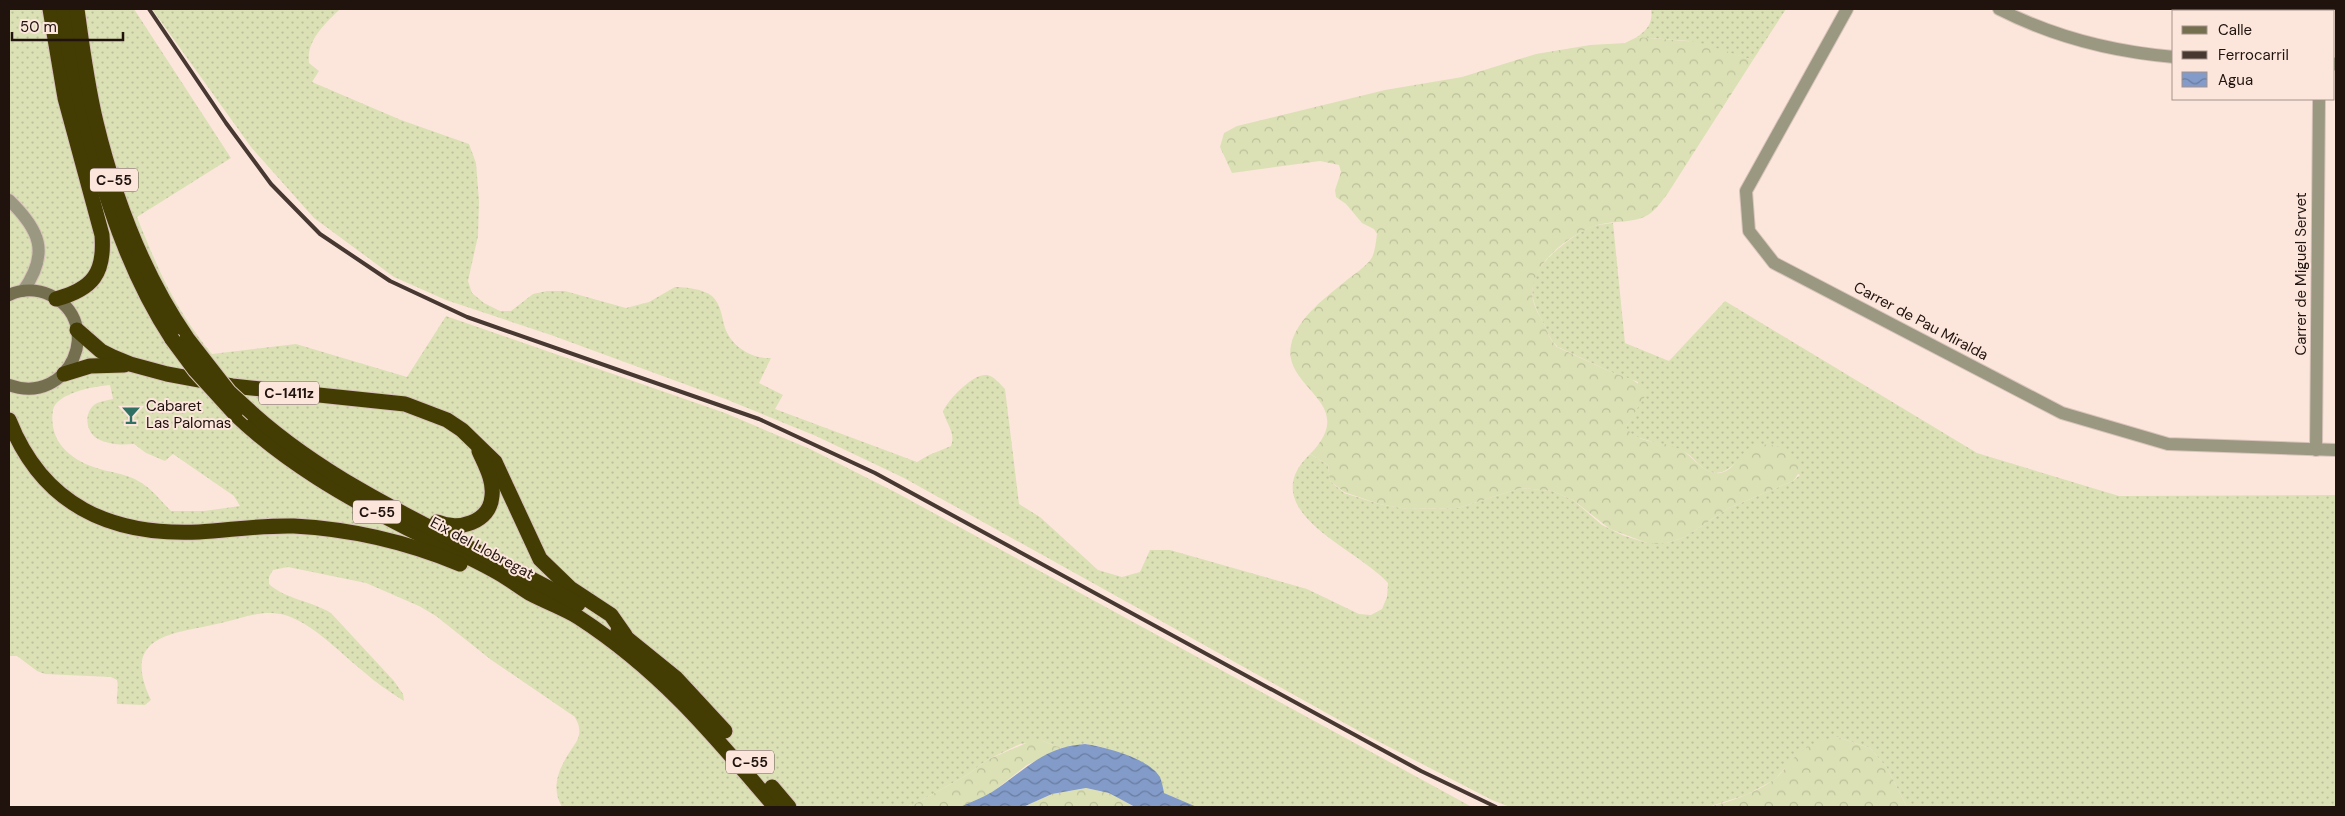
<svg xmlns="http://www.w3.org/2000/svg" width="2345" height="816" font-family="'DM Sans',sans-serif">
<style>
.grass{fill:url(#grass-dots);fill-rule:evenodd}
.forest{fill:url(#forest-crowns)}
.water{fill:url(#water-waves)}
.lines{fill:none;stroke-linecap:round;stroke-linejoin:round}
.street-casing{stroke:#d9c4bb;stroke-width:14}
.secondary-casing{stroke:#d9c4bb;stroke-width:14}
.highway-casing{stroke:#d9c4bb;stroke-width:17}
.street{stroke:#9a9881;stroke-width:12}
.secondary{stroke:#74704f;stroke-width:12}
.highway{stroke:#433c03;stroke-width:15}
.rail{stroke:#473832;stroke-width:4}
.highway-bridge-casing{stroke:#d9c4bb;stroke-width:17;stroke-linecap:butt}
.highway-bridge{stroke:#433c03;stroke-width:15}
.labels{text-anchor:middle;stroke-width:4;stroke-linejoin:round;paint-order:stroke}
.shield{fill:#fce6dc;stroke:#62524c;stroke-width:1}
.shield-label{font-size:14px;font-weight:bold;fill:#20130e}
.street-label{font-size:15px;fill:#20130e;stroke:#fce6dc}
.poi-label{font-size:15px;fill:#20130e;stroke:#fce6dc;text-anchor:start}
</style>
<defs>
<pattern id="grass-dots" width="8" height="8" patternUnits="userSpaceOnUse" patternTransform="scale(1.25)"><rect width="8" height="8" fill="#dbe1b5"/><path d="M2 2h.1M6 6h.1" fill="none" stroke="#bcc09a" stroke-width="1.8" stroke-linecap="round"/></pattern>
<pattern id="forest-crowns" width="20" height="18" patternUnits="userSpaceOnUse" patternTransform="scale(1.25)"><rect width="20" height="18" fill="#dbe1b5"/><path d="M2 6a3 3 0 1 1 6 0M12 15a3 3 0 1 1 6 0" fill="none" stroke="#bcc09a"/></pattern>
<pattern id="water-waves" width="16" height="10" patternUnits="userSpaceOnUse" patternTransform="scale(1.25)"><rect width="16" height="10" fill="#829bc8"/><path d="M0 5q4-4 8 0t8 0" fill="none" stroke="#6a7da1"/></pattern>
</defs>
<rect width="100%" height="100%" fill="#fce6dc"/>
<!-- grass -->
<g class="grass">
<path d="M 9,9 L 134,9 L 231,158 L 137,217 C 158,270 175,309 212,354 L 296,344 L 407,377 L 446,316 L 725,413 L 810,449 L 897,493 L 1472,807 L 1197,807 L 1164,793 L 1160,778 L 1153,770 L 1134,758 L 1098,746 L 1085,744 L 1061,748 L 1043,741 L 1020,744 L 987,760 L 967,775 L 913,805 L 904,807 L 562,807 C 551,789 558,770 569,753 C 574,745 581,738 579,728 C 579,724 576,720 575,717 L 490,659 L 436,616 L 419,606 L 366,583 L 288,567 L 273,570 L 269,577 L 269,584 C 285,599 312,601 331,613 L 394,681 L 403,694 L 404,701 C 390,692 376,683 364,672 C 340,653 317,627 288,616 C 264,608 244,618 221,623 C 176,634 119,633 151,700 L 145,705 L 117,704 C 116,695 119,689 117,680 L 111,677 L 45,674 L 37,671 L 17,656 L 9,656 ZM 110,385 L 113,399 C 108,400 102,401 97,403 C 83,411 85,432 98,439 C 110,445 121,445 134,444 L 146,453 L 165,461 L 173,454 L 234,496 L 240,506 L 204,511 L 171,511 C 161,501 152,489 140,482 C 128,474 113,473 100,469 C 71,461 48,442 53,410 C 56,393 96,386 110,385 Z"/>
<path d="M 152,9 L 340,9 C 326,23 306,40 309,63 L 319,71 L 312,82 L 401,120 L 469,144 L 476,163 L 479,201 L 478,236 L 468,281 L 472,293 L 484,303 L 500,311 L 511,311 L 533,294 L 547,291 L 565,291 L 626,308 L 649,302 L 675,287 C 686,287 703,289 712,296 C 721,304 722,318 725,328 C 732,347 752,359 771,358 L 759,383 L 783,395 L 775,409 L 917,462 L 929,455 L 951,446 C 956,432 946,424 943,411 C 949,399 973,373 987,375 C 994,376 1001,385 1005,389 L 1019,504 L 1040,517 L 1098,570 L 1122,577 L 1140,572 L 1150,550 L 1170,550 L 1307,589 L 1359,614 L 1371,615 L 1382,609 L 1387,597 L 1388,583 C 1359,549 1251,511 1310,454 L 1328,465 L 1330,481 L 1344,493 L 1379,504 L 1407,509 L 1458,508 L 1521,488 L 1552,491 L 1573,500 L 1602,525 L 1622,535 L 1647,543 L 1667,543 L 1685,537 L 1729,508 L 1793,481 L 1800,475 L 1748,449 C 1736,463 1720,484 1701,466 C 1696,462 1692,456 1686,453 C 1669,443 1647,443 1630,434 L 1626,427 L 1634,413 L 1638,382 L 1611,372 L 1558,347 C 1550,340 1548,333 1544,324 C 1537,311 1530,299 1533,283 C 1537,262 1574,233 1594,226 C 1600,224 1607,224 1613,223 L 1625,343 L 1669,361 L 1725,301 L 1977,453 L 2119,496 L 2336,495 L 2336,807 L 1907,807 L 1887,768 L 1870,748 L 1837,737 L 1784,769 L 1774,780 L 1746,795 L 1708,807 L 1510,807 L 1492,800 L 1366,735 L 904,478 L 816,436 L 728,400 L 551,335 L 446,300 L 394,277 L 314,218 L 251,147 Z"/>
<path d="M 1651,9 L 1786,9 L 1753,60 L 1689,41 L 1637,37 C 1648,29 1653,23 1651,9 Z"/>
</g>
<!-- forest -->
<g class="forest">
<path d="M 1637,37 L 1698,42 L 1753,60 L 1668,193 C 1661,202 1655,212 1644,217 C 1627,224 1608,220 1592,227 C 1565,238 1527,267 1533,300 C 1535,309 1540,316 1544,324 C 1548,333 1550,340 1557,347 L 1611,372 L 1631,379 L 1643,387 L 1645,396 L 1626,427 C 1636,444 1660,440 1677,448 C 1691,453 1700,471 1715,473 C 1733,475 1738,454 1751,447 C 1772,437 1816,458 1793,481 L 1729,508 L 1685,537 L 1667,543 L 1657,544 L 1647,543 L 1610,529 L 1573,500 L 1552,491 L 1521,488 L 1458,508 L 1407,509 L 1379,504 L 1344,492 L 1330,481 L 1328,465 L 1310,454 C 1361,402 1282,390 1291,345 C 1297,317 1328,296 1348,279 C 1356,273 1365,267 1371,259 C 1375,253 1376,241 1377,234 L 1374,229 L 1362,223 L 1346,204 L 1336,197 L 1335,190 L 1341,172 L 1339,165 L 1320,161 L 1232,173 L 1220,147 L 1224,133 L 1237,126 L 1385,90 L 1462,77 L 1536,54 L 1590,45 L 1625,43 Z"/>
<path d="M 1837,737 L 1870,748 L 1887,768 L 1907,807 L 1708,807 C 1729,802 1753,794 1772,781 C 1780,776 1786,766 1793,759 C 1805,746 1820,740 1837,737 Z"/>
<polygon points="1031,741 1043,741 1061,748 1027,765 990,794 960,807 904,807 913,805 967,775 987,760"/>
<polygon points="1086,788 1109,793 1135,807 1023,807 1052,794"/>
</g>
<!-- water -->
<path class="water" d="M 1085,744 C 1106,747 1148,758 1160,777 C 1162,782 1163,788 1164,793 L 1197,807 L 1135,807 L 1109,793 L 1086,788 L 1052,794 L 1023,807 L 960,807 C 970,802 982,798 992,792 C 1025,771 1042,747 1085,744 Z"/>
<g class="lines">
<!-- street casing -->
<g class="street-casing">
<g id="street">
<polyline points="1847,9 1746,191 1749,231 1774,263 2062,413 2168,444 2336,450"/>
<path d="M 1999,9 C 2052,36 2114,52 2174,57"/>
<polyline points="2319,11 2319,9"/>
<polyline points="2334,64 2336,64"/>
<path d="M 9,200 C 40,230 50,253 23,291"/>
<polyline points="2316,450 2319,99"/>
</g>
</g>
<!-- secondary casing -->
<g class="secondary-casing">
<path id="secondary" d="M 9,295 C 22,289 37,289 50,295 C 106,322 70,407 9,385"/>
</g>
<!-- highway casing -->
<g class="highway-casing">
<g id="highway">
<path d="M 50,9 L 65,98 L 102,235 C 105,273 93,289 56,299"/>
<path d="M 64,9 C 68,53 79,97 90,139 C 109,209 132,278 172,339"/>
<path d="M 77,9 C 82,46 87,85 96,122 C 114,197 143,274 187,338"/>
<polyline points="77,330 101,351 113,357 130,364 167,374 232,386 405,404 447,420 462,430 495,462 540,559 570,588 611,615 625,635"/>
<polyline points="64,374 90,366 124,365"/>
<path d="M 235,414 C 285,462 346,497 407,528 C 439,544 472,557 502,575 C 512,581 521,588 531,594 C 546,602 563,608 578,617 C 660,670 713,734 775,807"/>
<path d="M 253,414 C 346,497 470,543 578,604"/>
<path d="M 9,420 C 43,506 111,536 199,532 C 231,530 263,525 294,526 C 351,529 407,542 460,564"/>
<path d="M 437,522 C 458,531 490,523 492,496 C 494,480 485,465 479,451"/>
<polyline points="618,631 676,678 725,731"/>
<polyline points="772,787 789,807"/>
</g>
</g>
<!-- street -->
<use href="#street" class="street"/>
<!-- secondary -->
<use href="#secondary" class="secondary"/>
<!-- highway -->
<use href="#highway" class="highway"/>
<!-- rail -->
<polyline class="rail" points="149,9 226,123 271,184 320,234 390,281 467,317 759,419 875,473 1421,771 1496,807"/>
<!-- highway-bridge casing -->
<g class="highway-bridge-casing">
<g id="highway-bridge">
<polyline points="187,338 229,392 253,414"/>
<polyline points="172,339 195,370 235,414"/>
</g>
</g>
<!-- highway-bridge -->
<use href="#highway-bridge" class="highway-bridge"/>
</g>
<!-- icons -->
<defs>
<g id="bar-bare" transform="scale(1.5)"><path d="M-6-5H6L.8 .8V4.5H3.5V6h-7V4.5H-.8V.8Z" fill="#2e7061" stroke="#fce6dc" stroke-width="2.5" paint-order="stroke"/></g>
</defs>
<g fill-rule="evenodd">
<use href="#bar-bare" x="131" y="415"/>
</g>
<g class="labels">
<!-- shield labels -->
<g class="shield">
<rect x="90" y="168.5" width="48" height="23" rx="4"/>
<rect x="259" y="381.5" width="60" height="23" rx="4"/>
<rect x="353" y="500.5" width="48" height="23" rx="4"/>
<rect x="726" y="750.5" width="48" height="23" rx="4"/>
</g>
<g class="shield-label">
<text x="114" y="185">C-55</text>
<text x="289" y="398">C-1411z</text>
<text x="377" y="517">C-55</text>
<text x="750" y="767">C-55</text>
</g>
<!-- street labels -->
<g class="street-label">
<text transform="translate(2301 274) rotate(-90)" y="5">Carrer de Miguel Servet</text>
<text transform="translate(1921 321) rotate(28)" y="5">Carrer de Pau Miralda</text>
<text transform="translate(482 548) rotate(28)" y="5">Eix del Llobregat</text>
</g>
<!-- poi labels -->
<g class="poi-label">
<text x="146" y="411">Cabaret<tspan x="146" dy="17">Las Palomas</tspan></text>
</g>
</g>
<!-- border -->
<rect width="2345" height="816" fill="none" stroke="#20130e" stroke-width="20"/>
<!-- legend -->
<rect x="2172" y="10" width="162" height="90" fill="#fce6dc" stroke="#a4928a"/>
<rect x="2182" y="26" width="25" height="8" fill="#74704f" stroke="#a4928a"/>
<text x="2218" y="35" font-size="15" fill="#20130e">Calle</text>
<rect x="2182" y="51" width="25" height="8" fill="#473832" stroke="#a4928a"/>
<text x="2218" y="60" font-size="15" fill="#20130e">Ferrocarril</text>
<rect x="2182" y="72" width="25" height="15" fill="url(#water-waves)" stroke="#a4928a"/>
<text x="2218" y="85" font-size="15" fill="#20130e">Agua</text>
<!-- scale -->
<path d="M12 32v8h111v-8" fill="none" stroke="#20130e" stroke-width="2.5"/>
<text x="20" y="32" font-size="15" fill="#20130e" stroke="#fce6dc" stroke-width="4" paint-order="stroke">50 m</text>
</svg>
